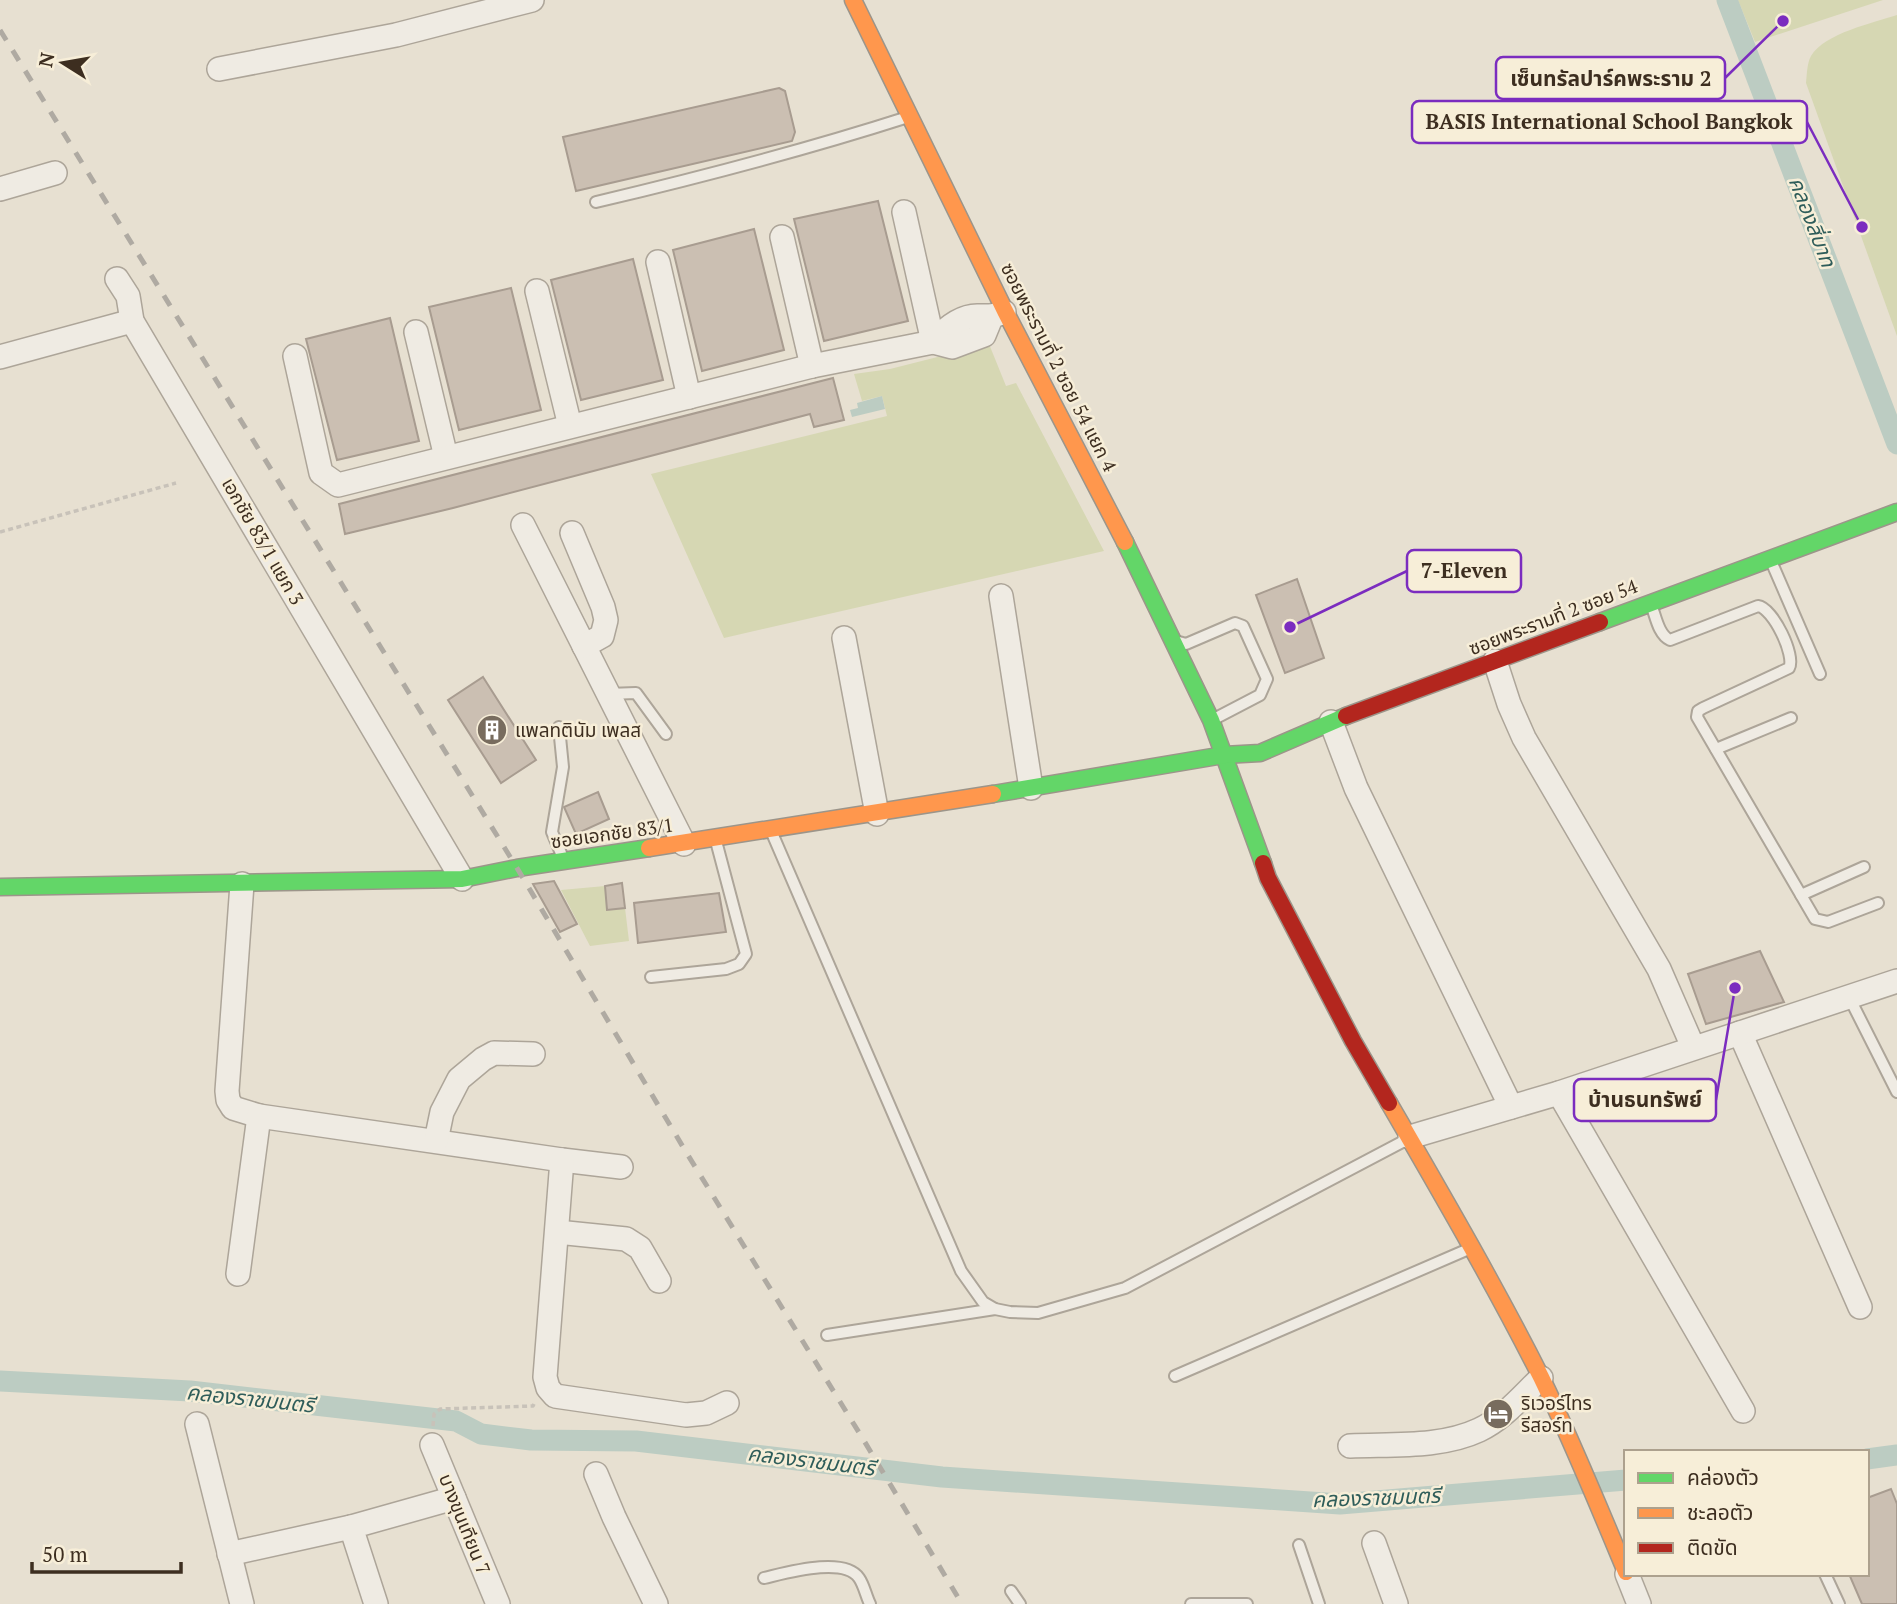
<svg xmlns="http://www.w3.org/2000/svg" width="1897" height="1604" font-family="'PT Serif','Noto Sans Thai',serif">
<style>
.green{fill:#d6d7b3}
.water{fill:#bcccc2}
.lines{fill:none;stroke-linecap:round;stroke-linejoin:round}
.canal{stroke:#bcccc2;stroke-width:21}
.building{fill:#cbbfb2;stroke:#a89c90;stroke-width:2}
.lane-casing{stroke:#ada599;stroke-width:14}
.street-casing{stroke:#ada599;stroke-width:26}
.fast-casing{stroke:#9c958a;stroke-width:19}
.slow-casing{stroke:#9c958a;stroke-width:19}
.jam-casing{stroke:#9c958a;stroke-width:19}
.path{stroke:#c8c2b9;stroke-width:3.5;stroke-dasharray:5 3.5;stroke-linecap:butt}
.lane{stroke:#efebe3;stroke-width:10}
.street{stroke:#efebe3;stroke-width:23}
.fast{stroke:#63d668;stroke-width:16}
.slow{stroke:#ff974d;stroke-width:16}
.jam{stroke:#b3261e;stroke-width:16}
.rail{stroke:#afaaa2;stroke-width:5;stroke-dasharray:12 12;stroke-linecap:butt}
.labels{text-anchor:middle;stroke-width:5;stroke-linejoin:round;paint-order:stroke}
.street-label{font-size:19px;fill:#3d2e20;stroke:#f7eed8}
.poi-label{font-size:19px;fill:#3d2e20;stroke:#f7eed8;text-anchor:start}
.water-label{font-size:21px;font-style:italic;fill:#2f5d5a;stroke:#f7eed8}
.leader{fill:none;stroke:#7b2cbf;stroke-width:2.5}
.callout-dot{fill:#7b2cbf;stroke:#f7eed8;stroke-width:2.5}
.callout{fill:#f7eed8;stroke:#7b2cbf;stroke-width:2.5}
.callout-label{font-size:21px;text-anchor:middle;font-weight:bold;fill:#3d2e20}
</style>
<rect width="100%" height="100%" fill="#e7e0d1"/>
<!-- green -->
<g class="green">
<polygon points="1738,0 1883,0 1755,42"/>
<path d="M 1897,15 L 1897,336 L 1806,83 C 1807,74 1807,63 1811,56 C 1825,33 1873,23 1897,15 Z"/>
<polygon points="989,344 1006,386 1016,383 1104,551 724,638 651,474 887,416 882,396 862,401 854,374 890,369"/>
<polygon points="605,886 607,910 625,908 629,941 590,946 561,890"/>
</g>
<!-- water -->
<polygon class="water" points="882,396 885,409 852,417 850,410 858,408 857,403"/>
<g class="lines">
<!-- canal -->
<g class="canal">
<polyline points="1727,0 1897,444"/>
<polyline points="0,1381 190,1391 456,1421 481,1434 531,1440 636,1441 942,1477 1340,1504 1626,1480"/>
<polyline points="1867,1459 1897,1455"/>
</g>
</g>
<!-- building -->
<g class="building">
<polygon points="779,88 785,91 795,132 792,141 576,191 563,137"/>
<polygon points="878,201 908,321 824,341 794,219"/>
<polygon points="754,229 784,350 702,371 673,250"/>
<polygon points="633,259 663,380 581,400 551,280"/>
<polygon points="511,288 541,410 459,430 429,307"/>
<polygon points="390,318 419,441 337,460 306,339"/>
<polygon points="833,378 844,420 814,427 810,414 453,508 345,534 339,504"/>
<polygon points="1297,579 1324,658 1285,673 1256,595"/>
<polygon points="483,677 536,760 501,783 448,700"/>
<polygon points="598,792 609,819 576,834 564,807"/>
<polygon points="554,881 577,924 560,932 533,884"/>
<polygon points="622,883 625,908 607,910 605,886"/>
<polygon points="719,893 726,932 638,943 634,903"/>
<polygon points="1760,951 1784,1002 1706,1024 1688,974"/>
<polygon points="1891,1489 1897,1504 1897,1604 1862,1604 1849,1574 1867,1574 1867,1498"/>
</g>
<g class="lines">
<!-- lane casing -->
<g class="lane-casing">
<g id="lane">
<path d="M 596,202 C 702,177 805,150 908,117"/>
<polyline points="1771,561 1820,674"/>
<path d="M 1652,607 C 1656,618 1659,635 1670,640 L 1758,606 C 1773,608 1796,656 1789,668 L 1703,708 L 1698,711 L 1697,717 L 1815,919 L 1828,922 L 1878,903"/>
<polyline points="1179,642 1186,644 1235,623 1243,626 1267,679 1260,695 1214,719"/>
<polyline points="608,694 636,693 666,734"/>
<polyline points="559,727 563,767 552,832 563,858"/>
<polyline points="1716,749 1791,718"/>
<polyline points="772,833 961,1271 983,1302 995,1309 1010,1312 1038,1313 1125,1288 1406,1140"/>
<polyline points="1801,895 1864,867"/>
<polyline points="651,977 726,969 739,964 746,954 716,841"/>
<polyline points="1849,997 1897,1092"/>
<polyline points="827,1335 995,1309"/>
<polyline points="1175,1376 1471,1248"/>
<polyline points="1299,1545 1319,1604"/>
<polyline points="1825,1574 1839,1604"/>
<path d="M 764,1578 C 786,1573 844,1556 859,1578 C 864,1585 866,1596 870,1604"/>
<polyline points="1011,1591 1020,1604"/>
<polyline points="1191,1604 1247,1604"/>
</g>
</g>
<!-- street casing -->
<g class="street-casing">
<g id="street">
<polyline points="219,69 396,35 532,0"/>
<polyline points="0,189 55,173"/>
<polyline points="904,212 933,342"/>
<polyline points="782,237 812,366"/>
<polyline points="658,262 689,397"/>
<polyline points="117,279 128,296 132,321 462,879"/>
<polyline points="537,291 570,426"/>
<polyline points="416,332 446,457"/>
<path d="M 933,342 C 944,330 960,316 977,316 C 989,316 993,317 1004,312"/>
<polyline points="295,356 321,473 338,485 812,366 933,342 952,347 984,335 991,318"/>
<polyline points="0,357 132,321"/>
<polyline points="523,525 684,844"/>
<polyline points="572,533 603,607 606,620 602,636 584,646"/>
<polyline points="1001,596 1031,788"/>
<polyline points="844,638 877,814"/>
<polyline points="1495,661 1509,704 1524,738 1659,969 1693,1047"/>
<polyline points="1331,722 1356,788 1511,1107"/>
<polyline points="242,884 227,1091 228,1100 233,1108 259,1116 562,1160 621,1167"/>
<polyline points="1740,1033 1860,1307"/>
<polyline points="1559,1093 1743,1411"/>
<polyline points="1410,1137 1559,1093 1897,981"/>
<polyline points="436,1141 442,1112 459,1079 483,1059 494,1053 533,1054"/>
<polyline points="562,1160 545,1377 548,1388 555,1396 686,1415 706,1413 727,1403"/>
<polyline points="557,1232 626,1239 640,1248 659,1281"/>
<polyline points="238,1274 259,1116"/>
<polyline points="197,1424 242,1604"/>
<polyline points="432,1445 498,1604"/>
<path d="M 1350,1446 C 1392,1444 1441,1448 1479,1430 C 1503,1419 1522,1396 1541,1378"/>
<polyline points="596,1474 614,1517 656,1604"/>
<polyline points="1374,1543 1396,1604"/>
<polyline points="229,1554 351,1527"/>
<polyline points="1627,1574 1639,1604"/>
<polyline points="376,1604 351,1527 454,1498"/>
</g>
</g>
<!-- fast casing -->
<g class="fast-casing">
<g id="fast">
<polyline points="1125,542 1211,720 1263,863"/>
<polyline points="1600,622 1897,512"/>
<polyline points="993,794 1224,755 1260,753 1346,716"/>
<polyline points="0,887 462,879 517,868 649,848"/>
</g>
</g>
<!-- slow casing -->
<g class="slow-casing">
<g id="slow">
<polyline points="853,0 1005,311 1125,542"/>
<polyline points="649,848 993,794"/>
<path d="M 1389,1103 C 1441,1193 1494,1284 1541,1377 C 1572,1441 1599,1507 1626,1572"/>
</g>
</g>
<!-- jam casing -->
<g class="jam-casing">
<g id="jam">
<polyline points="1346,716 1600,622"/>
<polyline points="1263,863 1268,878 1353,1041 1389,1103"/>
</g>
</g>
<!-- path -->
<g class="path">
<polyline points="0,532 176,483"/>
<polyline points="433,1426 434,1414 440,1409 533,1406 534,1404"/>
</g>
<!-- lane -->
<use href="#lane" class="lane"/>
<!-- street -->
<use href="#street" class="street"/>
<!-- fast -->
<use href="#fast" class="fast"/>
<!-- slow -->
<use href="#slow" class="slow"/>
<!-- jam -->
<use href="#jam" class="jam"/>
<!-- rail -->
<polyline class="rail" points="0,30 517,868 686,1152 863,1439 962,1604"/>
</g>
<!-- icons -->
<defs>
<g id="building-disc" transform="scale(1.575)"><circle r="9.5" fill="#786c5e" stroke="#f7eed8"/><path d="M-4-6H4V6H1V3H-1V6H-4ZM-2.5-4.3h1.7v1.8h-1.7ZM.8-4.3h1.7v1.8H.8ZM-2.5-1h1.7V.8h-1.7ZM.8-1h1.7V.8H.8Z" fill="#fff"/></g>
<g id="hotel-disc" transform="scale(1.575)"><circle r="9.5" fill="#786c5e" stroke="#f7eed8"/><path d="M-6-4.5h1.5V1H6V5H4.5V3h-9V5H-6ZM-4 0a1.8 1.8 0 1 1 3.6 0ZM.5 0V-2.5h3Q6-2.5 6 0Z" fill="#fff"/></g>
</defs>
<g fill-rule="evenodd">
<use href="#building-disc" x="492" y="730"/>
<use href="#hotel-disc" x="1498" y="1414"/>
</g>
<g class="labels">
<!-- street labels -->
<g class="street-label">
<text transform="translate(1059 367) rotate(63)" y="7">ซอยพระรามที่ 2 ซอย 54 แยก 4</text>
<text transform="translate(263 541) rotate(60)" y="7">เอกชัย 83/1 แยก 3</text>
<text transform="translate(1553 617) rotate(-21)" y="7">ซอยพระรามที่ 2 ซอย 54</text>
<text transform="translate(612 833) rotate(-8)" y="7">ซอยเอกชัย 83/1</text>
<text transform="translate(465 1524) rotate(68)" y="7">บางขุนเทียน 7</text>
</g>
<!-- poi labels -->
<g class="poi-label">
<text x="515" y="737">แพลทตินัม เพลส</text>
<text x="1521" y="1410">ริเวอร์ไทร<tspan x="1521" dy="22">รีสอร์ท</tspan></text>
</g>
<!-- water labels -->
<g class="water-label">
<text transform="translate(1812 222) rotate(69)" y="7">คลองสี่บาท</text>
<text transform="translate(250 1399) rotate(6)" y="7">คลองราชมนตรี</text>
<text transform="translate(811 1461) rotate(7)" y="7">คลองราชมนตรี</text>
<text transform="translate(1376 1498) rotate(-2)" y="7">คลองราชมนตรี</text>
</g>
</g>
<!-- callouts -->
<path class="leader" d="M1783 21L1725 78M1862 227L1807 122M1290 627L1407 571M1735 988L1716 1100"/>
<g class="callout-dot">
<circle cx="1783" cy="21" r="7"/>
<circle cx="1862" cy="227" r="7"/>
<circle cx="1290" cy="627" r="7"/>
<circle cx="1735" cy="988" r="7"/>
</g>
<g class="callout">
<rect x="1496" y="57" width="229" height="42" rx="7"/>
<rect x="1412" y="101" width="395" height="42" rx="7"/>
<rect x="1407" y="550" width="114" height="42" rx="7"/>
<rect x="1574" y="1079" width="142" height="42" rx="7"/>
</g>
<g class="callout-label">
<text x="1611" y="86">เซ็นทรัลปาร์คพระราม 2</text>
<text x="1609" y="129">BASIS International School Bangkok</text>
<text x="1464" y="578">7-Eleven</text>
<text x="1645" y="1107">บ้านธนทรัพย์</text>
</g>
<!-- legend -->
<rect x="1624" y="1450" width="245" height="126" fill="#f7eed8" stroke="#ada18e" stroke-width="2"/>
<rect x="1638" y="1473" width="35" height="10" fill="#63d668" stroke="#ada18e" stroke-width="2"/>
<text x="1687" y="1485" font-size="21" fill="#3d2e20">คล่องตัว</text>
<rect x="1638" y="1508" width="35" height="10" fill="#ff974d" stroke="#ada18e" stroke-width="2"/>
<text x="1687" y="1520" font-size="21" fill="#3d2e20">ชะลอตัว</text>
<rect x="1638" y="1543" width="35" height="10" fill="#b3261e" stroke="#ada18e" stroke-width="2"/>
<text x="1687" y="1555" font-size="21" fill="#3d2e20">ติดขัด</text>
<!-- north arrow -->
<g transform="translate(63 63) rotate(281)" stroke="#f7eed8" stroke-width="5" paint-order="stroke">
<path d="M0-5L12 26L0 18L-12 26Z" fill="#3d2e20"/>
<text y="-10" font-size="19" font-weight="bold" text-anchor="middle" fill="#3d2e20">N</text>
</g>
<!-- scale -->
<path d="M32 1562v10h149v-10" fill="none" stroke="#3d2e20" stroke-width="3.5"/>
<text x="42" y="1562" font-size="21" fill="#3d2e20" stroke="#f7eed8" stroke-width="5" paint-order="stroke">50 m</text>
</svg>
